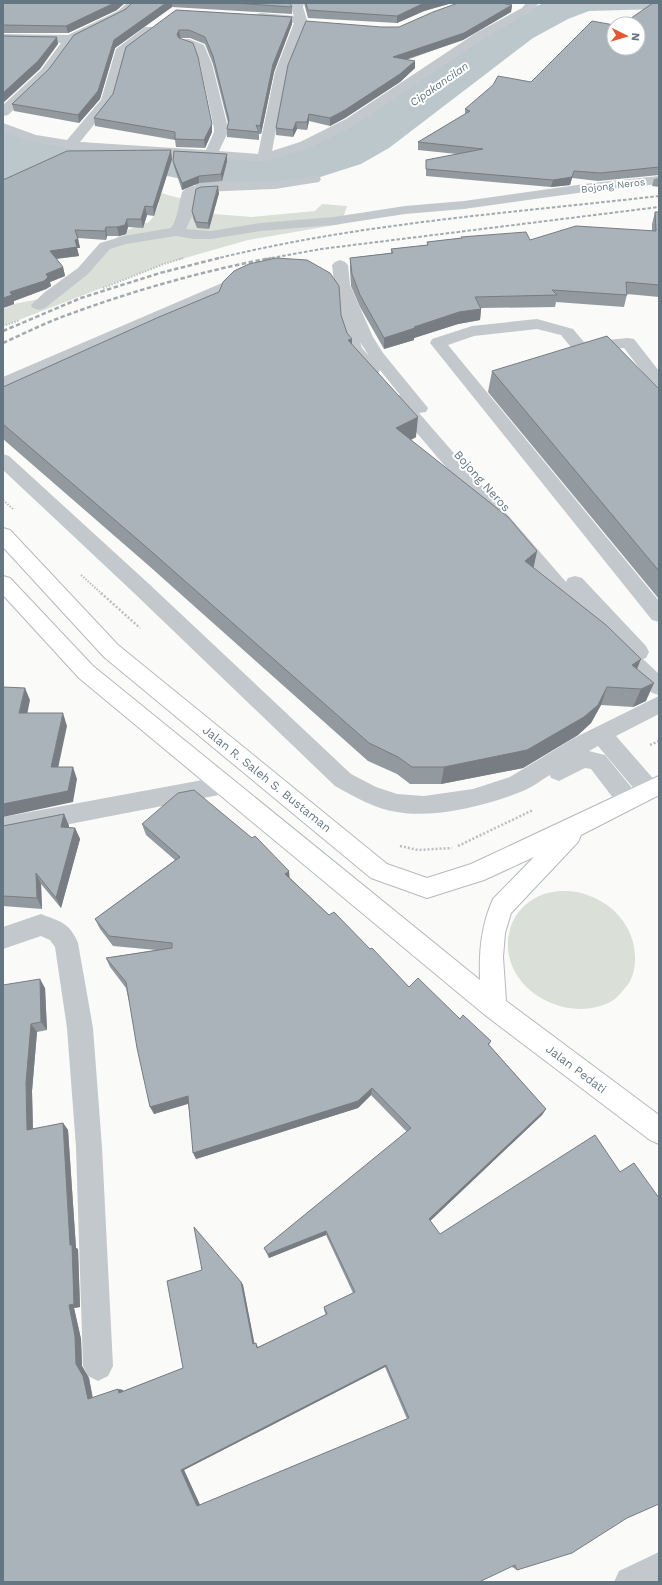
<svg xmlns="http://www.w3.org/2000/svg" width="662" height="1585" font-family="'Work Sans',sans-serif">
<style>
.green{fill:#dadfd7}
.water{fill:#bbc7cb}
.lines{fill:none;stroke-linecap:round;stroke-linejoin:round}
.major-casing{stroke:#b5babe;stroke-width:2}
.path-far2{stroke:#bbbfc2;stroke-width:1.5;stroke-dasharray:1 1;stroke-linecap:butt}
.path-far1{stroke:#bbbfc2;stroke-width:2;stroke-dasharray:1.5 1.5;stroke-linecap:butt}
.path{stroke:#bbbfc2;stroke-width:2.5;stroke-dasharray:2 2;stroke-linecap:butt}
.minor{fill:#c3c8cc;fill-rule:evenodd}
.major{fill:#fff;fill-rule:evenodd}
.rail-far1{stroke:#a2aab0;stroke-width:2;stroke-dasharray:3.5 2;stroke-linecap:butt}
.rail{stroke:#a2aab0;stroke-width:2.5;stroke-dasharray:4.5 2.5;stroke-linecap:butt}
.wall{fill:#929a9f;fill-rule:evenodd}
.shaded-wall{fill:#777d82}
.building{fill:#aab3b9;stroke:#777d82;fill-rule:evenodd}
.labels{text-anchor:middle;stroke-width:4;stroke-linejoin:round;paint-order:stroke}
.far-street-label{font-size:10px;fill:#657683;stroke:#fff}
.far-water-label{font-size:11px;font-style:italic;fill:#60757c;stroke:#fff}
.street-label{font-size:12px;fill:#657683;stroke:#fff}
</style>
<rect width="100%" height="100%" fill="#fafaf8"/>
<!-- green -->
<g class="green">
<path d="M 155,192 C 165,193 174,198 182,198 L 213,214 L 252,217 L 315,211 L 322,204 L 347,206 L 341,224 L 248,240 L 164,264 L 3,326 L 3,309 L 14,304 L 39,299 L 62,284 L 66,277 L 73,275 L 110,242 L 128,230 L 149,222 L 154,216 L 159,204 Z"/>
<path d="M 560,891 C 566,891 574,891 581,893 C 612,901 636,927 635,960 C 635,969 632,981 625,988 C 622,992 617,998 612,1001 C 564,1027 495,985 510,929 C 515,913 525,903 539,896 C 545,893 553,892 560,891 Z"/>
</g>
<!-- water -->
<polygon class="water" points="544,3 659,3 659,9 589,11 568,19 533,38 389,148 361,164 314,179 199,188 192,181 137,170 3,190 3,127 33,138 264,158 305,145 526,10"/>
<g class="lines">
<!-- major casing -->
<g class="major-casing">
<path id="major" d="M 3,528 L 10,530 L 118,645 L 387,864 L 427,878 L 471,864 L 659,776 L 659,795 L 581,835 L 578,842 L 511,913 L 505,933 L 503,957 L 506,1001 L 659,1115 L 659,1144 L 650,1140 L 485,1015 L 79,678 L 3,595 L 3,576 L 10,578 L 93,666 L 480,980 C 479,952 481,926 493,899 L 534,857 L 484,880 L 427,898 L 371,878 L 104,657 L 3,547 Z"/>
</g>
<!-- path-far2 -->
<polyline class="path-far2" points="180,259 184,258"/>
<!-- path-far1 -->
<g class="path-far1">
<polyline points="103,288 164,264 183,258"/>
<polyline points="3,326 20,320"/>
<polyline points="3,500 14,510"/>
<polyline points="81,575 102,594"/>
</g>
<!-- path -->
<g class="path">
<polyline points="101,593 140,628"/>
<polyline points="650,745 659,741"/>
<polyline points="400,846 418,850 452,848"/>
<polyline points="458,846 533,810"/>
</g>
<!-- minor -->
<g class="minor">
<polygon points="127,3 140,3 126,15 74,42 49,76 8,115 3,116 3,105 41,70 61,43 3,42 3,34 68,35 118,11"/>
<polygon points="292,3 304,3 303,7 307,20 287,72 272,151 300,142 346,119 476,33 522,8 526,3 539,3 530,12 484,39 356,125 310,148 264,162 70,149 28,141 3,132 3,123 36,135 67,140 101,100 116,49 145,27 153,27 155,30 153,33 126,54 113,101 80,142 206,150 214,132 214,128 200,64 195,50 181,45 179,42 181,39 189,39 204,45 212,64 228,128 228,132 219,151 258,154 275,72 294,23 261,21 257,20 255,17 257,14 261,13 294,16 291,7"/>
<path d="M 314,175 L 319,176 L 321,179 L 319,182 L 275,189 L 201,192 L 195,195 L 193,214 L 186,229 L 211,231 L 261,223 L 334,217 L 405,206 L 464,201 L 592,183 L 659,176 L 659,184 L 592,191 L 464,209 L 405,214 L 334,225 L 261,231 L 211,239 L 194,239 L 176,236 L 126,244 L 110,249 L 88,274 L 45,308 L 39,310 L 33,308 L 31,305 L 45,292 L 78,268 L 100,243 L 124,236 L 171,228 C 179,218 180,193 183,191 C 195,179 255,182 274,181 C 287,180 301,177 314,175 Z"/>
<path d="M 340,260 L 345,262 L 348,265 L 350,285 L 373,337 L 383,353 L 428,408 L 426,412 L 419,413 L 566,582 L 568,578 L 575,576 L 582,578 L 646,646 L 649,652 L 646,658 L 643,659 L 659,674 L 659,695 L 652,693 L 609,650 L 606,645 L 609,640 L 614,638 L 592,614 L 589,618 L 582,620 L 575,618 L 392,404 L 390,400 L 392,396 L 400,395 L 380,370 L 378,374 L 372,375 L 366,374 L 348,353 L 342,335 L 340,306 L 331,293 L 310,280 L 307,277 L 310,274 C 319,271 326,277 334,282 L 332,265 L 335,262 ZM 360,342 L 369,356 L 362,348 Z"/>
<polygon points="248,274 253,276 256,279 253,282 239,286 3,388 3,377 229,280"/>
<polygon points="537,319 573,329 584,342 628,338 634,339 659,371 659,387 653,386 624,348 580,352 574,351 561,335 537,329 474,336 448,345 659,601 659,622 652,620 430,343 432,339 472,326"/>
<path d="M 3,454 L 9,456 L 148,583 L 351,774 L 376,787 L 397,794 L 424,796 L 473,789 L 510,777 L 574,738 L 659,696 L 659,714 L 616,736 L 657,783 L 659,788 L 657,797 L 649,799 L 641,797 L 598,746 L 589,751 L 605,755 L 636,793 L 639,800 L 636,807 L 628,809 L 620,807 L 591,769 L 585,768 L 559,781 L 551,778 L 550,775 C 541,780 533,787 523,791 C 489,805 434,819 397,812 C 375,809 355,797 335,786 L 134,593 L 3,470 Z"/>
<polygon points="224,776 232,778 235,785 232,792 224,794 3,837 3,817"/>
<path d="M 41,914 C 61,922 69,922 78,943 L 93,1028 L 102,1147 L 113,1366 L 108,1376 L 98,1381 L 88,1376 L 83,1366 L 76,1147 L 67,1028 L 55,947 L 50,940 L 41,936 L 3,949 L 3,927 Z"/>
<polygon points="659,1552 659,1582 614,1582 619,1571"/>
</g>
<!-- major -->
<use href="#major" class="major"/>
<!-- rail-far1 -->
<g class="rail-far1">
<path d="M 215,259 C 360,223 511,213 659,196"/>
<polyline points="266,259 321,249 659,207"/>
</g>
<!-- rail -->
<g class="rail">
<polyline points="3,331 81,298 160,273 219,258"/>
<path d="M 3,343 C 25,333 47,322 70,314 C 135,290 203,271 271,258"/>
</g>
</g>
<!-- wall -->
<g class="wall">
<polygon points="3,3 117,10 68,33 3,33"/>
<polygon points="132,3 291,3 292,7 292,14 172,7 115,48 100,99 79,123 14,111 12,104"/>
<polygon points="304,3 452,3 424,11 397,23 308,18"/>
<polygon points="651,3 659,3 659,175 598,181 572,178 570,185 551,187 426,176 426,160 457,154 418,150 418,142 465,114 465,109 531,82 614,25 624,23 652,4"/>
<polygon points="512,5 511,12 463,40 406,60 415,68 400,82 345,118 330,126 309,121 307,130 297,129 293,137 276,135 276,128 381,27 399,27"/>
<polygon points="176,10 292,17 292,24 274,72 261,134 259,134 259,140 227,137 227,129 228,123 213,64 205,44 190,38 180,38 212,124 212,132 205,148 176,147 175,140 95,126 94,118 113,94"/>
<polygon points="227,154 227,161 222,181 199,183 182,190 174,167 173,161"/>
<polygon points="172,159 154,216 147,215 143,228 128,227 126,234 119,236 107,236 106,240 78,238 80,248 77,248 79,256 57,259 63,267 65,276 50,282 51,286 46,289 14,301 14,304 3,308 3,180"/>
<polygon points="659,178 659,187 652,186 654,179"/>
<polygon points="219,193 209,229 197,228 193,218 192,211"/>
<polygon points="655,212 659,212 659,297 627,294 624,307 556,302 555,307 481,308 480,320 458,324 414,338 414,340 384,349 360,307 351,286 350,270 350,258 391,253 391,249 427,245 427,242 461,238 461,237 530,240 652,231 652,224"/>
<polygon points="341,315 347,333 352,345 416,437 411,440 537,551 533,568 637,669 646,701 633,707 601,705 591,723 578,735 523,768 441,784 410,784 397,774 368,761 148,565 3,439 3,387"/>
<polygon points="492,371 659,389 659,599 488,392"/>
<polygon points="64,814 69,826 68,828 75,828 80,839 61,908 41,884 42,909 3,906 3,826"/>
<path d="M 142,824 L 290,878 L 329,915 L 370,949 L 409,987 L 460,1019 L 491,1041 L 489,1045 L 546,1109 L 542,1115 L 430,1221 L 627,1518 L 517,1570 L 512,1567 L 512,1566 L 3,1582 L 3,985 L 45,988 L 47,1030 L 37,1032 L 32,1091 L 33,1129 L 63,1123 L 68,1130 L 76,1248 L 78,1249 L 80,1307 L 74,1308 L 81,1339 L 82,1366 L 89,1378 L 93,1398 L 118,1389 L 123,1390 L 123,1391 L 183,1368 L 241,1282 L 243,1285 L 254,1343 L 257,1345 L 258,1347 L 326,1315 L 324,1310 L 324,1307 L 353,1293 L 326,1235 L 269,1258 L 264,1248 L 407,1132 L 371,1095 L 358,1108 L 196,1159 L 188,1104 L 154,1114 L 126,988 L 110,967 L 106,958 L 156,950 L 113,946 L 100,929 L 95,919 L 175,860 L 146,835 ZM 385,1367 L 407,1419 L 200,1505 L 184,1470 Z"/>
</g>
<!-- shaded-wall -->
<g class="shaded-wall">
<polygon points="114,3 125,3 117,10 68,33 66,26"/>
<polygon points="166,3 172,3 172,7 115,48 100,99 79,123 78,115 114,40"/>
<polygon points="424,3 452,3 424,11 397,23 397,16"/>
<polygon points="512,5 511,12 463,40 392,64 393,57"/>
<polygon points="292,17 292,24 274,72 261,134 260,126 273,64"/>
<polygon points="179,30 180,38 178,43 177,35"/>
<polygon points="57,37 58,44 40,69 3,103 3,93"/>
<polygon points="415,61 415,68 400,82 345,118 330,126 330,118"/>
<polygon points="309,114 309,121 307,130 307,122"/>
<polygon points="296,122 297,129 293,137 293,130"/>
<polygon points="212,124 212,132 205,148 204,140"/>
<polygon points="171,150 172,159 154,216 153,207"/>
<polygon points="227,154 227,161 222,181 221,174"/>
<polygon points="574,171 570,185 551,187 553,180"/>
<polygon points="199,176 199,183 182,190 182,183"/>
<polygon points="218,186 219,193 209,229 208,223"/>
<polygon points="145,206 147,215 143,228 141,219"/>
<polygon points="127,219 128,227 126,234 119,236 117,227"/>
<polygon points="106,227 107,236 106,240 105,231"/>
<polygon points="78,239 80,248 77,248 79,256 52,259 50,251 75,240"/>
<polygon points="63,267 65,276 50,282 51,286 46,289 14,301 14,304 3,308 3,298 10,292 46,274"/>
<polygon points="481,309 480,320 458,324 414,338 414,340 384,349 384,338 414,327 459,312"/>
<polygon points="352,339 352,359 348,340"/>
<polygon points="418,417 416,437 395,448 396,428"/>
<polygon points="537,551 533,570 525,561"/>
<polygon points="641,659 634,677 632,665"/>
<polygon points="654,683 646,701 633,707 641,689"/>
<polygon points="607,687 601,705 591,723 578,735 523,768 441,784 444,767"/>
<polygon points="25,688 30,700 25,725 19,713"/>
<polygon points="63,713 67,726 56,778 51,767"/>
<polygon points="73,767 77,779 73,802 3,817 3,804"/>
<polygon points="64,814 69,826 66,838 61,827"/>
<polygon points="75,828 80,839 61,908 56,898"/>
<polygon points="289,871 290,881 285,874"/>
<polygon points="36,873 41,884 42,909 37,898"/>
<polygon points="40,979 45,988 47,1030 41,1022"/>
<polygon points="31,1024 37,1032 32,1091 33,1136 27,1130 26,1083"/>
<polygon points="372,1088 371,1095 358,1108 196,1159 193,1153"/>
<polygon points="188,1096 190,1103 154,1114 150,1107"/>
<polygon points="546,1109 542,1115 427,1224 429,1219"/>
<polygon points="63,1123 68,1130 76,1248 78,1249 80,1307 74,1308 81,1339 82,1366 89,1378 93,1401 88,1399 76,1364 69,1305 70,1245"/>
<polygon points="326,1231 326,1235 269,1258 268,1254"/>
<polygon points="241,1282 243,1285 255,1346 253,1344"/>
<polygon points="386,1365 385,1367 184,1470 200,1505 197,1506 181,1470"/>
<polygon points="118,1389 123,1390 124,1394 119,1393"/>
</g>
<!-- building -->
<g class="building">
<polygon points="3,3 114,3 66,26 3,25"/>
<polygon points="132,3 166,3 114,40 98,91 78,115 12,104 49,69 74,35 126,9"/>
<polygon points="234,3 290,3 292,7"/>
<polygon points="306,3 424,3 397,16 308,10"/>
<polygon points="458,3 501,3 512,5 464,33 393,57 415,61 400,74 345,110 330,118 309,114 307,122 296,122 293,130 276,128 288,65 306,21 381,27 399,27 433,12"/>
<polygon points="653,3 659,3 659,167 600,173 574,171 572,177 553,180 426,169 426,160 483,149 418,142 470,111 465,109 493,85 498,76 531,82 592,21 614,25 614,48 638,48 638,24 616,24 619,21 624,23"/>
<polygon points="176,10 292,17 273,64 260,126 256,125 259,132 227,129 229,120 213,56 205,37 189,30 179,30 177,35 179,38 193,43 198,57 212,124 204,140 175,139 175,132 94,118 113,94 126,47"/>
<polygon points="3,36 57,37 38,61 3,93"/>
<polygon points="171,150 153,207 145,206 141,219 127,219 125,225 117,227 106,227 105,231 75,230 78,239 75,240 77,247 50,251 63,267 46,274 48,277 44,281 10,292 12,295 3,298 3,180 67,151"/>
<polygon points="174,151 227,154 221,174 199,176 182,183 173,161"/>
<polygon points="218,186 208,223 196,222 192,211 196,189 201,187"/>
<polygon points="655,212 659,212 659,285 626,282 627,295 552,290 557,295 475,297 481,309 459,312 414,327 415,328 384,338 360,295 352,274 350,258 393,253 391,249 428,245 427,242 462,238 461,237 526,232 530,240 576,226 656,231"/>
<polygon points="276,258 307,260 330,273 339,286 341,315 347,333 352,339 348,340 418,417 396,428 508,517 537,551 525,561 606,625 641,659 632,665 654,683 641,689 607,687 598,705 584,717 527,750 444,767 412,767 398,757 369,743 144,545 3,424 3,387 159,317 219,292 223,282 234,271 249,264"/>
<polygon points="607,336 659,389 659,571 492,371"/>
<polygon points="3,687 25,688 19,713 63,713 51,767 73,767 68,791 3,804"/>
<path d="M 194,790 L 252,838 L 255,836 L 289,871 L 285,874 L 329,915 L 334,912 L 370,949 L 372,948 L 409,987 L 418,978 L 460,1019 L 463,1015 L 491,1041 L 488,1044 L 546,1109 L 429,1219 L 440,1234 L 595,1135 L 620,1172 L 634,1163 L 659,1198 L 659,1504 L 627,1518 L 572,1553 L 517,1570 L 515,1565 L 479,1582 L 3,1582 L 3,985 L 40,979 L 41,1022 L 31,1024 L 26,1083 L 27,1130 L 63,1123 L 70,1245 L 72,1245 L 74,1304 L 69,1305 L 75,1336 L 76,1364 L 83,1376 L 88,1399 L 118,1389 L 119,1393 L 183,1368 L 167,1281 L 202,1270 L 194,1227 L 241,1282 L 253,1344 L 256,1343 L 257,1348 L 327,1314 L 324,1307 L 355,1292 L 326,1231 L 268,1254 L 264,1248 L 411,1128 L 372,1088 L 358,1101 L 193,1153 L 188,1096 L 150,1107 L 137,1048 L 126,982 L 106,958 L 172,948 L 172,943 L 109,936 L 95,919 L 180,857 L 142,824 L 178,793 ZM 386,1365 L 409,1418 L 197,1506 L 181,1470 Z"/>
<polygon points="64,814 61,827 75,828 56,898 36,873 37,898 3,896 3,826"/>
</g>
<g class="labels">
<!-- far-street labels -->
<g class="far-street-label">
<text transform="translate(613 185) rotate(-7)" y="4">Bojong Neros</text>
</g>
<!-- far-water labels -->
<g class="far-water-label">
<text transform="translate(439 84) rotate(-35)" y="4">Cipakancilan</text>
</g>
<!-- street labels -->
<g class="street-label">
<text transform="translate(482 481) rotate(48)" y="4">Bojong Neros</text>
<text transform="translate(267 779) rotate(39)" y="4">Jalan R. Saleh S. Bustaman</text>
<text transform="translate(576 1069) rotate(37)" y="4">Jalan Pedati</text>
</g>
</g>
<!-- border -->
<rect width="662" height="1585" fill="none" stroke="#657683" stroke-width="8"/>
<!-- north arrow -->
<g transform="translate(626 36) rotate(95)"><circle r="19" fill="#ffffff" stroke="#c1c8cd"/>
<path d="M0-3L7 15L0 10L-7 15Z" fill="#e4572e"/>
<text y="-6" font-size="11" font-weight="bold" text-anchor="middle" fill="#657683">N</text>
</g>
</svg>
